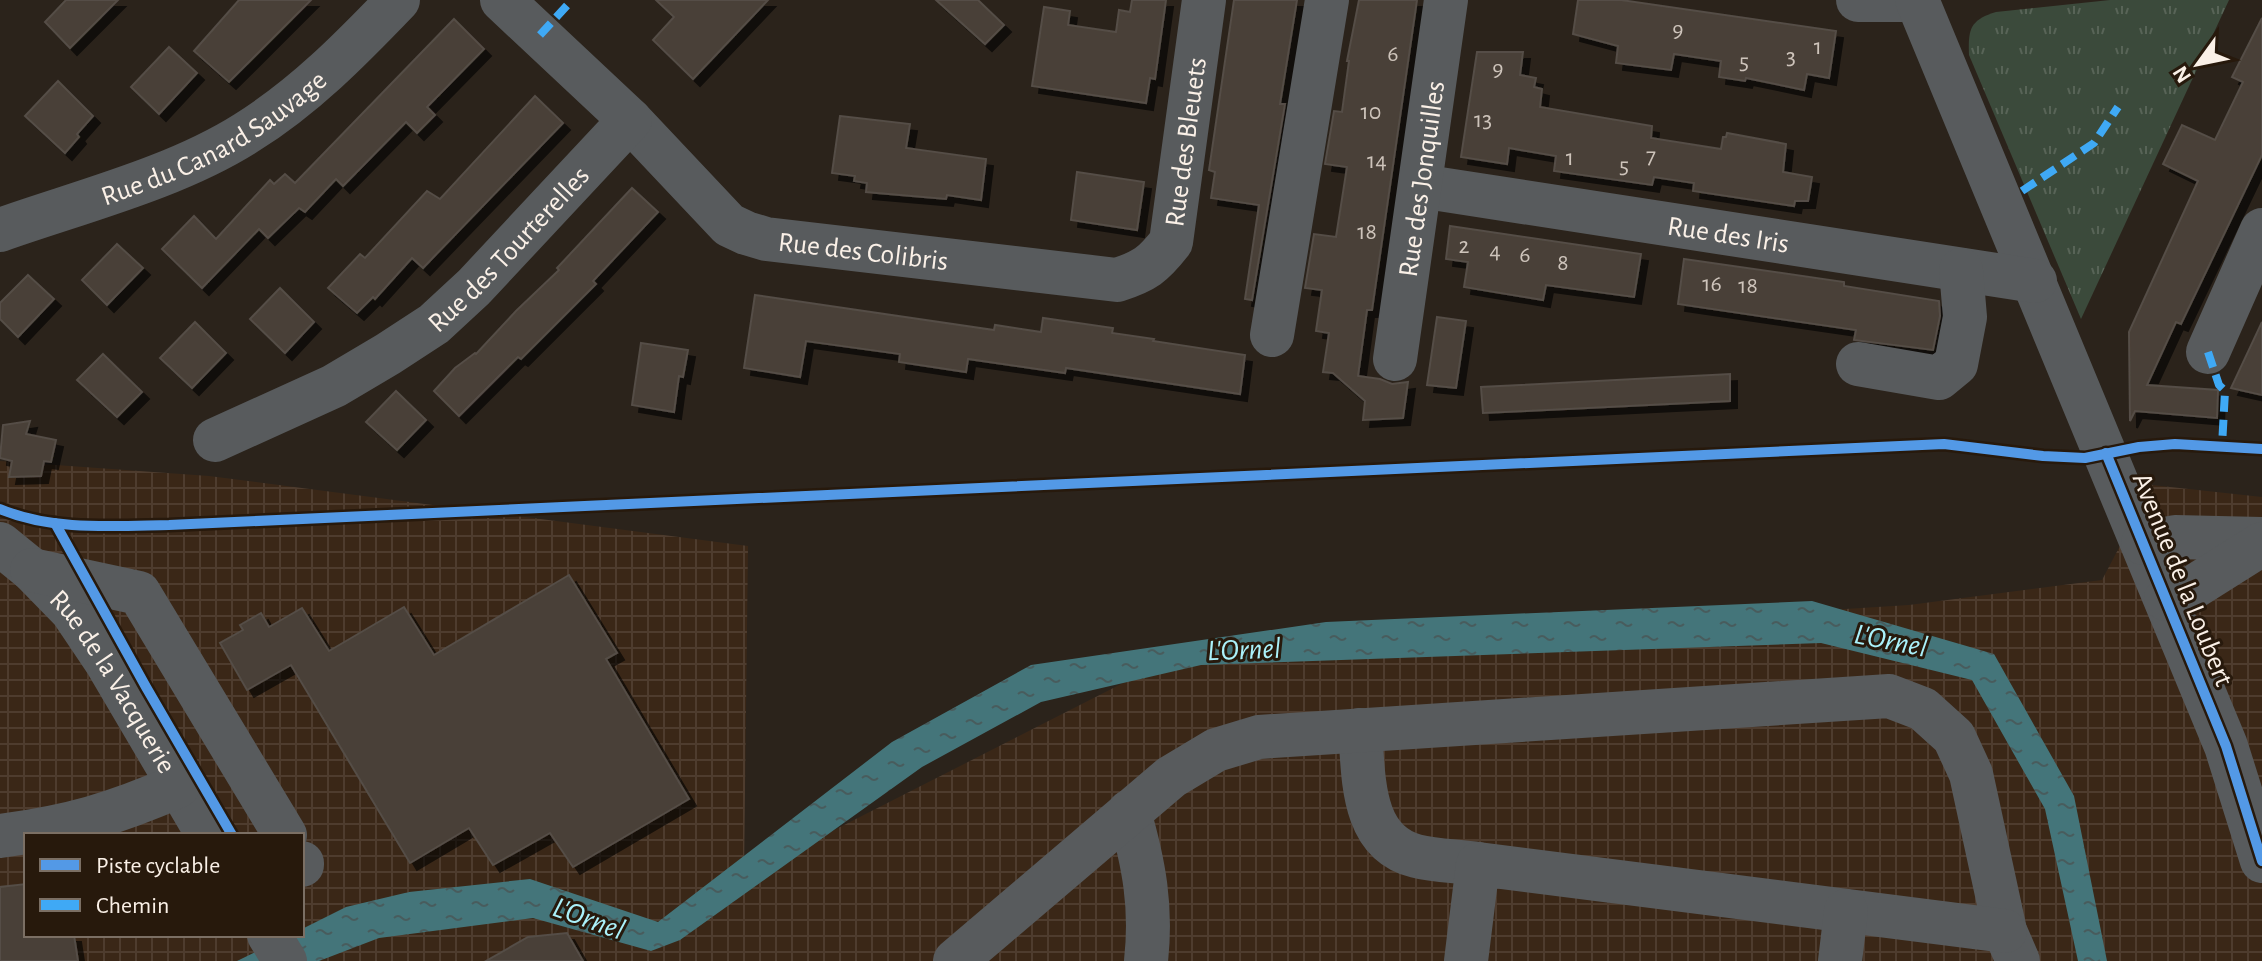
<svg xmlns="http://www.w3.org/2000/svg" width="2262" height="961" font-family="'Alegreya Sans',sans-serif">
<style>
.industrial{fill:url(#industrial-grid);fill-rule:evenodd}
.park{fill:url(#park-tufts)}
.water{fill:url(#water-ripples)}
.building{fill:#4a4037;stroke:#544d46;stroke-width:2;filter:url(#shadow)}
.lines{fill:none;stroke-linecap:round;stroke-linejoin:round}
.minor{stroke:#585b5d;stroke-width:44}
.quiet{stroke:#3fa9f5;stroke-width:8;stroke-dasharray:16 8;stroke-linecap:butt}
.cycleway-casing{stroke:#27190c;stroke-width:15}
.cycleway{stroke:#5399e6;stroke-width:10}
.labels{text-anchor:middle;stroke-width:6;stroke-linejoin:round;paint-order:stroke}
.number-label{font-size:24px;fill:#cec4bb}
.street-label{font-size:28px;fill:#faf0e7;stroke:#27190c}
.water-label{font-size:30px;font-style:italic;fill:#aaf1fa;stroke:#27190c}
</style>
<defs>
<pattern id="industrial-grid" width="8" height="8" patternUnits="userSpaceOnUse" patternTransform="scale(2)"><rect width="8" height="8" fill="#3a2717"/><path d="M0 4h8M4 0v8" fill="none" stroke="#4e3c2e"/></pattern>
<pattern id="park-tufts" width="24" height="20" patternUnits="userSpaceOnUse" patternTransform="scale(2)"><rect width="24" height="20" fill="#3b4a3b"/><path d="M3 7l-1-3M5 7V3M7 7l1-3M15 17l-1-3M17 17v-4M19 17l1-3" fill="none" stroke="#586457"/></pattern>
<pattern id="water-ripples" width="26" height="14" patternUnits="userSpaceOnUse" patternTransform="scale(2)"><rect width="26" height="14" fill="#44757a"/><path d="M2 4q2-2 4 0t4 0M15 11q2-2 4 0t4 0" fill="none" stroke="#485c5d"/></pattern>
<filter id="shadow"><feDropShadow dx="7" dy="7" stdDeviation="0" flood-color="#0009"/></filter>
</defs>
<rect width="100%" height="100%" fill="#2b231b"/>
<!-- industrial -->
<path class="industrial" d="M 0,461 L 209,476 L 748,546 L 744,876 L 1186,651 L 1909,605 L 2102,580 L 2152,485 L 2262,497 L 2262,961 L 0,961 ZM 26,835 L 302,835 L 302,935 L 26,935 Z"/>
<!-- park -->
<path class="park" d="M 2110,0 L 2229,0 L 2081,319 L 1969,55 C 1968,29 1970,20 1996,12 Z"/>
<!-- water -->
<polygon class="water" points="1812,601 1994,654 2074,796 2107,961 2078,961 2045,809 1972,680 1821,643 1201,665 1041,702 922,767 680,940 651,951 533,918 379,938 319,961 237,961 290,935 302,935 302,929 346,907 409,892 530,879 658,922 892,742 1031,665 1326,622"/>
<!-- building -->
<g class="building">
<polygon points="66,0 118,0 70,48 45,22"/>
<polygon points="239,0 311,0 229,82 194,51"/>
<polygon points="656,0 768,0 693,79 653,40 674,17"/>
<polygon points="936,0 978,0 1004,25 985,44"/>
<polygon points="1132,0 1166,0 1155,79 1150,78 1146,103 1032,86 1044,7 1070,11 1068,25 1116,32 1119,10 1130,12"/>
<polygon points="1234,0 1297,0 1280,104 1285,104 1252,300 1245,299 1259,205 1211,198 1215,172 1209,170"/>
<polygon points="1359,0 1417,0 1372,310 1367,310 1358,376 1380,379 1392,384 1408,382 1403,418 1363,420 1365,401 1333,373 1323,372 1329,333 1316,331 1322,290 1305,288 1314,234 1336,237 1347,167 1325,164 1334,111 1342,112 1349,61 1347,61"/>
<polygon points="1578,0 1621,0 1836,31 1829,78 1807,74 1804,90 1746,78 1745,81 1719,77 1721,61 1674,54 1671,70 1616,63 1618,46 1573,34"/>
<polygon points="2262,18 2262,155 2181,324 2176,322 2147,385 2218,390 2217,418 2135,411 2130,421 2129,332 2198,181 2163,164 2182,125 2215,140 2243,82 2232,77"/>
<polygon points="454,19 484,49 427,107 435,115 417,133 406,122 343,186 336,179 305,212 299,208 268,238 259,229 202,288 162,249 194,216 216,239 270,180 274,184 285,174 295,183"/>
<polygon points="169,47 197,73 159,114 131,87"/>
<polygon points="1477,52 1523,52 1520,75 1536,78 1534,87 1542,89 1540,107 1652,126 1651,138 1721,149 1723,137 1726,137 1727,133 1786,144 1783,172 1812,177 1808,201 1795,201 1794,206 1693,191 1694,183 1654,177 1652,185 1554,171 1556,156 1509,148 1507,164 1461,157"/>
<polygon points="58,81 93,116 77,134 79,137 65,153 25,116"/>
<polygon points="535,96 563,123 423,268 412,258 375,299 373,297 357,313 328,288 360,254 365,258 427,191 440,199"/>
<polygon points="840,116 910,124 906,148 986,159 981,200 947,195 946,199 866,192 867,183 854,181 855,176 832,173"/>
<polygon points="1077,172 1144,182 1137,230 1071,220"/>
<polygon points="632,188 658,212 593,281 596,284 521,359 518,357 459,416 434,391 455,368 475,353 476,354 516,311 559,270 557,268"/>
<polygon points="1450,226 1641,254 1634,297 1546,285 1543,300 1464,287 1468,262 1446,259"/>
<polygon points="117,244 143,268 107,305 82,280"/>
<polygon points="1684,259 1844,282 1844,286 1939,301 1940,316 1933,350 1854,340 1856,330 1678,304"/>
<polygon points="28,275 54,299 18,337 0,319 0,303"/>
<polygon points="280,288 314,322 285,353 250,319"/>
<polygon points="755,295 994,330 995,325 1041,332 1043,318 1113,328 1112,333 1154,339 1153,341 1245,355 1240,394 1066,368 1065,373 968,359 966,372 899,362 900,354 806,341 800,377 744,368"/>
<polygon points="1437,317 1466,321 1456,388 1427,385"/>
<polygon points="195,322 226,353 192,388 160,358"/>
<polygon points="2262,322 2262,395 2231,388"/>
<polygon points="641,343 688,350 683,377 679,376 674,412 632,405"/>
<polygon points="103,354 142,392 117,417 77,380"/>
<polygon points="1730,374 1730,401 1483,413 1481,387"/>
<polygon points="396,391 426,420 397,450 366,422"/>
<polygon points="30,421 26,434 56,440 51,462 44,461 41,476 9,477 12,461 0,458 3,425"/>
<polygon points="569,575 617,653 606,659 689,799 573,867 550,833 493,865 469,828 410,863 291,665 247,690 220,643 243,630 240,625 261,613 269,627 302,608 329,651 404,607 434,655"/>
<polygon points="26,884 26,935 74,935 78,961 0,961 0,887"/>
<polygon points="567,933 583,961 486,961 528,937"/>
</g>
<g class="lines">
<!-- minor -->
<g class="minor">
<polyline points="1858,0 1902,0"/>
<polyline points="1917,0 2226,746 2262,861"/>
<path id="s1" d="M 630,120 L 729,225 L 746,233 L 766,239 L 1117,280 C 1145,271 1153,265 1171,242 L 1204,0"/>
<path id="s2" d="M 1420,186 L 2035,281"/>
<path id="s3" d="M 0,230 C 79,202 175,178 246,133 C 304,97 351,49 398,0"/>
<polyline points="1272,335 1327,0"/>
<polyline points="2208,352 2262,230"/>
<path id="s4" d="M 1395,359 L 1446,0"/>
<polyline points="1858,364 1939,378 1956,364 1965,317 1961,270"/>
<path id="s5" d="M 215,440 L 334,386 L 388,354 L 434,324 L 474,287 L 630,120 L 502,0"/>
<polyline points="2143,543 2175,537 2262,539"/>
<path id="s6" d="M 0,544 L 32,570 L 72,611 L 107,663 L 208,835"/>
<polyline points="32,570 139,593 285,835"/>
<polyline points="2166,599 2192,588 2262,544"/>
<path d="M 1360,730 C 1364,775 1360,842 1416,856 C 1435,861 1458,861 1478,864"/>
<path d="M 1129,812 C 1144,864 1152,907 1146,961"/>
<path d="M 0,836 C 69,827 114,814 178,786"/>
<polyline points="302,863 302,865"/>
<polyline points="269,935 285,961"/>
<polyline points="955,961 1171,777 1216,750 1259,737 1889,696 1923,709 1954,737 1971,774 2005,931 2018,961"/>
<polyline points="1466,961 1478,864 2005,931"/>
<polyline points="1840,961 1846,911"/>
</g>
<!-- quiet -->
<g class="quiet">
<polyline points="540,35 572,0"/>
<polyline points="2022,191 2094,143 2118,107"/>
<polyline points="2208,352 2219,385 2225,391 2222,446"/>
</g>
<!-- cycleway casing -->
<g class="cycleway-casing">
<g id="cycleway">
<polyline points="2106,453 2226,746 2262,861"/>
<path d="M 0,509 C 52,531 113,526 169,525 L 1944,444 L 2043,456 L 2085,458 L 2139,447 L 2175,444 L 2262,449"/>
<polyline points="55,523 146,687 232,835"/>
</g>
</g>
<!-- cycleway -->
<use href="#cycleway" class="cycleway"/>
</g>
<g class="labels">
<!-- number labels -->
<g class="number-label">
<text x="1678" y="37">9</text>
<text x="1818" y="54">1</text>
<text x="1393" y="61">6</text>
<text x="1791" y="64">3</text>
<text x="1744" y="69">5</text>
<text x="1498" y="76">9</text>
<text x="1371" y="119">10</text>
<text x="1483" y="127">13</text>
<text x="1651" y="163">7</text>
<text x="1570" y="165">1</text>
<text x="1377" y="168">14</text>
<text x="1624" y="173">5</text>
<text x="1367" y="239">18</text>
<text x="1464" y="253">2</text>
<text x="1495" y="258">4</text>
<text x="1525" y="262">6</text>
<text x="1563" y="270">8</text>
<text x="1712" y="291">16</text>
<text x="1748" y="293">18</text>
</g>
<!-- street labels -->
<g class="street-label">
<text dy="10" stroke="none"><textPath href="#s3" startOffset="234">Rue du Canard Sauvage</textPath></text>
<text dy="10" stroke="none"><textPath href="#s1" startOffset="706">Rue des Bleuets</textPath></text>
<text dy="10" stroke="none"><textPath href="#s4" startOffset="182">Rue des Jonquilles</textPath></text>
<text dy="10" stroke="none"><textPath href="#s2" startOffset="312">Rue des Iris</textPath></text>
<text dy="10" stroke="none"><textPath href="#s5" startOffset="354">Rue des Tourterelles</textPath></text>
<text dy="10" stroke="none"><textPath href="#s1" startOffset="282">Rue des Colibris</textPath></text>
<text transform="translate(2184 579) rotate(68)" y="10">Avenue de la Loubert</text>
<text dy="10" stroke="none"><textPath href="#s6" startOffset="180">Rue de la Vacquerie</textPath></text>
</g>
<!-- water labels -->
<g class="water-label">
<text transform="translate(1891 640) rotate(11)" y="10">L'Ornel</text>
<text transform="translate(1244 649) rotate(-2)" y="10">L'Ornel</text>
<text transform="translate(589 918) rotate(20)" y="10">L'Ornel</text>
</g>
</g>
<!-- legend -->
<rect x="24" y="833" width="280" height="104" fill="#27190c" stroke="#7b6f64" stroke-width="2"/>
<rect x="40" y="859" width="40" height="12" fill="#5399e6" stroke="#7b6f64" stroke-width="2"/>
<text x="96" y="873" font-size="24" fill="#faf0e7">Piste cyclable</text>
<rect x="40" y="899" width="40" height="12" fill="#3fa9f5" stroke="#7b6f64" stroke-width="2"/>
<text x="96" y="913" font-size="24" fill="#faf0e7">Chemin</text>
<!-- north arrow -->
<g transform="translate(2198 64) rotate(237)" stroke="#27190c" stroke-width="6" paint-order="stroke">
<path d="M0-6L14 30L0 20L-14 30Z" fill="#faf0e7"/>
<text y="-12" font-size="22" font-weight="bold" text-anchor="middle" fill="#faf0e7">N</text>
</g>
</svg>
